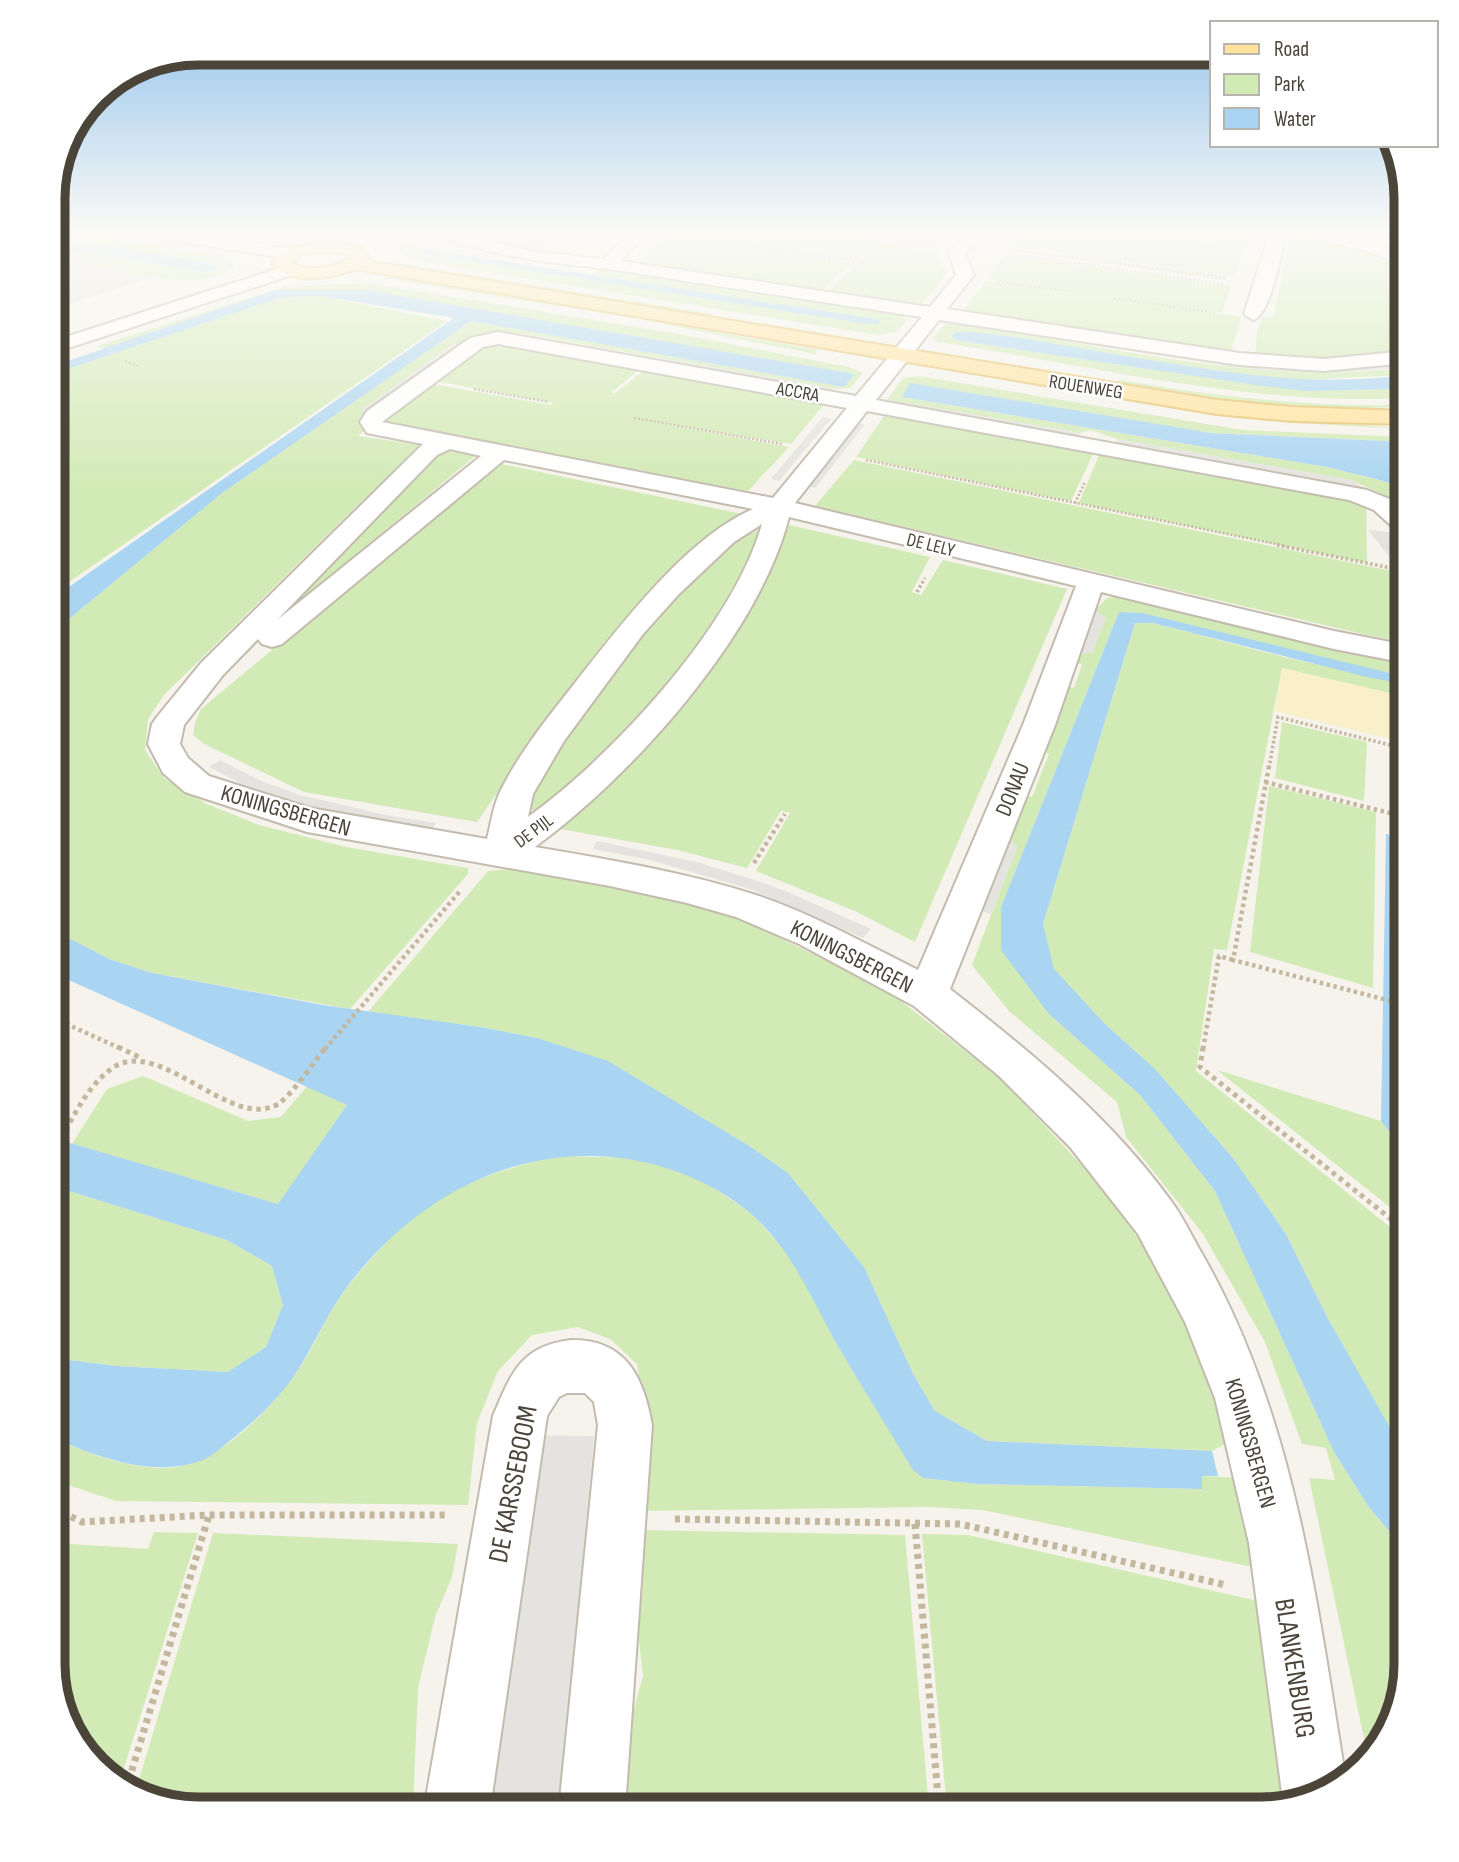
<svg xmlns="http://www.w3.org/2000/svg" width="1459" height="1862" font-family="'Sofia Sans Condensed',sans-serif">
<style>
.industrial{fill:#e6e2dd}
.green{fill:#d2eab5}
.sand{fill:#f9efc9}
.parking{fill:#e5e3e0}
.water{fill:#a9d4f2}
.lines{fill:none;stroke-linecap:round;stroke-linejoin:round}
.minor-casing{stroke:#c2bbae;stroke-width:4}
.major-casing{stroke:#e6c16a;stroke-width:4}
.path-far5{stroke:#c4b79f;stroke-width:2;stroke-dasharray:2 2;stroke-linecap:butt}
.path-far4{stroke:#c4b79f;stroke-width:2.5;stroke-dasharray:2 2;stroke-linecap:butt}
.path-far3{stroke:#c4b79f;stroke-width:3.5;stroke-dasharray:2.5 2.5;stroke-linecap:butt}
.path-far2{stroke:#c4b79f;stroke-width:4.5;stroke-dasharray:3.5 3.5;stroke-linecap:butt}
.path-far1{stroke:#c4b79f;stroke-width:5;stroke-dasharray:4.5 4.5;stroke-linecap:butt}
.path{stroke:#c4b79f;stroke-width:7;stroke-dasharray:5 5;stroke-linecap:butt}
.minor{fill:#fff;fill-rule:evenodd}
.major{fill:#ffe39c;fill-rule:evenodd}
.labels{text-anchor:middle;stroke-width:5;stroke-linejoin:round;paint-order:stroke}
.far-street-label{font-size:19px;fill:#4b4439;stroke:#fff}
.street-label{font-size:23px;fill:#4b4439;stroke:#fff}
.near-street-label{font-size:28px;fill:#4b4439;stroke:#fff}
.rim{fill:none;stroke:#4b4439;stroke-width:9}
</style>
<rect width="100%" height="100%" fill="#f6f3ec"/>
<!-- industrial -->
<polygon class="industrial" points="53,235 246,235 275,239 53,309"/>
<!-- green -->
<g class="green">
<path d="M 53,235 L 87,235 L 226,258 L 233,262 L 233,268 C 195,297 106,266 64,256 L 81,251 L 206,272 L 218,267 Z"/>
<polygon points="674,235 851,235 876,238 854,260 747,246 852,262 820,292 639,264 666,236 729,243"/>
<polygon points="1021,235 1102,235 1136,239 1114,235 1248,235 1242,251 1148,240 1242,252 1235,276 1013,247"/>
<polygon points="1294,236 1303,236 1356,248 1406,266 1406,352 1328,359 1255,356 1257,332 1262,317 1273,319 1290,239"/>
<polygon points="409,240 414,246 424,249 423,254 867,324 880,321 593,275 601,266 613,268 611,270 900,315 907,320 896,332 879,335 424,262 404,256 398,250"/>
<polygon points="878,244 937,251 940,265 948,272 922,304 917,305 826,293"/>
<polygon points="1017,250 1223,277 1230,281 1010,251"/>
<polygon points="1006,255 1231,286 1222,313 1112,298 1241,317 1231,353 961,313 986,281 1069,292 987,279"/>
<polygon points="409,265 712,314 708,318 405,268"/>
<polygon points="389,275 818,350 815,354 633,318 384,278"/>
<polygon points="368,283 678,334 849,367 863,373 850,388 835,389 519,333 451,345 362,410 364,416 359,422 365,430 358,436 419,445 164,695 148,719 145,750 164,778 207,804 259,825 346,847 468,868 468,874 350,1009 152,973 109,959 53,930 53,632 222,493 471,321 844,387 854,374 584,328 275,290 104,349 97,346 284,287"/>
<polygon points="320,296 447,321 53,593 53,374 283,297"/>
<path d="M 948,323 C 1100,343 1253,386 1406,368 L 1406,375 L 1298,380 L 1251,377 L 1057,345 L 955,340 L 1305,391 L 1406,389 L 1406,398 C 1247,406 1090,365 938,342 L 933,338 L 943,326 Z"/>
<polygon points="486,342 641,368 612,392 614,394 646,369 826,402 791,444 629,418 789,447 748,491 378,422 432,384 551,405 554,403 435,381"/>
<polygon points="919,376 1243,430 1406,437 1406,442 1211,433 902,397 1327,467 1384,481 1406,491 1406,505 1351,480 1117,439 1090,430 1080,433 887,400 903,378"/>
<path d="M 1119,380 C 1210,395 1301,407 1393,405 L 1396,407 C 1301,411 1208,401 1115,382 Z"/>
<path d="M 1087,390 L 1261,419 L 1406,428 C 1298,427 1193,412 1086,394 Z"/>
<polygon points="886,413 1094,452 1071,501 856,457"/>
<polygon points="464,449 480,452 272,624 431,458 447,451"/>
<polygon points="1100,453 1366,499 1367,563 1079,503"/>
<polygon points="854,460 1406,574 1406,642 1367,635 815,506"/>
<polygon points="497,463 742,514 696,550 540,731 477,822 304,792 204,744 193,735 195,723 201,709"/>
<polygon points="766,525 729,605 670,683 628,732 546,807 535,811 527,808 541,769 648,624 727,547"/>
<polygon points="789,525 930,557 912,592 921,595 943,560 1067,589 915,942 855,911 756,871 790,813 781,811 747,868 677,850 555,828 766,571"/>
<polygon points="1124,593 1351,652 1406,661 1406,677 1398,676 1142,613 1119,612 1001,907 1048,1013 1140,1095 1215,1191 1334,1452 1368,1506 1406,1551 1406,1665 1387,1737 1368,1757 1309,1478 1335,1480 1326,1448 1302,1444 1265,1342 1203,1234 1126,1137 1117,1102 1009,1011 972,965 1017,847 1006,834 1020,794 1032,797 1049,754 1038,750 1065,686 1074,688 1082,665 1074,662 1077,654 1092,653 1106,618 1095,610 1106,599"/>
<polygon points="1135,623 1153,623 1284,657 1406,684 1406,697 1282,668 1227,950 1214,949 1196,1071 1406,1240 1406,1433 1393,1434 1327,1317 1286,1234 1233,1158 1154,1068 1107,1026 1053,969 1043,924"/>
<polygon points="1282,722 1367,742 1364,801 1275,778"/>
<polygon points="1269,786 1376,812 1373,988 1250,952"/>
<polygon points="512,869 631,888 748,922 888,991 1001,1079 1102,1187 1176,1292 1233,1440 1212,1451 987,1441 935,1411 913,1374 864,1267 788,1173 751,1147 607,1061 536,1038 480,1027 368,1012 488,871"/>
<polygon points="1217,1070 1381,1121 1406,1153 1406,1220"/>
<polygon points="143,1076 248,1121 281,1117 307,1086 348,1105 278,1204 72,1144 107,1089"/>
<path d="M 555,1156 L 630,1158 L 674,1169 L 706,1183 L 750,1212 L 793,1259 L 835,1341 L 913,1469 L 923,1478 L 977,1484 L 1202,1489 L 1202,1476 L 1243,1478 L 1257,1568 L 983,1510 L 929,1507 L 639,1511 L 645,1421 L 637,1364 L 610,1339 L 578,1327 L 532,1335 L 498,1371 L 477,1423 L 468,1505 L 116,1501 L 53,1480 L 53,1438 C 88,1453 125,1468 165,1468 C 213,1468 263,1417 291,1380 C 312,1354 323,1320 343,1293 C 359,1272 379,1249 398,1230 C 440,1188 500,1170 555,1156 Z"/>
<polygon points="53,1186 227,1240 272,1266 283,1305 266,1347 228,1372 116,1366 53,1358"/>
<polygon points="636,1530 905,1535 929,1809 613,1809 619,1763 643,1676 636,1613"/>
<polygon points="154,1532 198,1533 119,1784 77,1745 53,1664 53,1543 148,1549"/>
<polygon points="213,1533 458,1544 452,1577 435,1617 418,1688 413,1809 197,1809 135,1793"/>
<polygon points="922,1534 968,1535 1262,1602 1290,1801 1262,1809 947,1809"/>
</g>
<!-- sand -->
<polygon class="sand" points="1282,668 1406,697 1406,743 1275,711"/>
<!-- parking -->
<g class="parking">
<polygon points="424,235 564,235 543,253 517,255 461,248 418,237"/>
<polygon points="887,235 951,235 937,251 878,243"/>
<polygon points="971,323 1338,368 1406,362 1406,368 1332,373 1258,370 968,326"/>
<polygon points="464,343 364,416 362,410 451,345"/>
<polygon points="668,359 832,388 828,392 663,363"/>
<polygon points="895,402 902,402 1080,433 1078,437 900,405"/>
<polygon points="823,417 831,419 779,481 771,479"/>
<polygon points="857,423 865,424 815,488 807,486"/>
<polygon points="1117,439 1351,480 1366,489 1115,444"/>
<polygon points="1368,530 1399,533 1406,544 1406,569 1399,569"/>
<polygon points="1095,610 1106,618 1092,653 1077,654"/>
<polygon points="220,760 261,781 300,795 386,815 436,823 430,833 316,810 242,784 209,767"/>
<polygon points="1006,834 1017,847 991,914 976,909"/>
<polygon points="597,841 697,862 752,879 788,892 871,929 863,938 750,889 650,860 593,849"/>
<polygon points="532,1435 594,1436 559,1809 483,1809"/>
</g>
<!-- water -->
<g class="water">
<polygon points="53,237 215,264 217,270 206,272 81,251 64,256 53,254"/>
<polygon points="424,249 881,320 876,324 867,324 423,254"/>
<polygon points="275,290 365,290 855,374 844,387 471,321 222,493 53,632 53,598 454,318 320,296 283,297 53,374 53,366"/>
<path d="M 957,332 C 995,332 1035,341 1073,347 C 1184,365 1293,390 1406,375 L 1406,389 L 1305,391 L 1255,385 L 955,340 L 952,335 Z"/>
<polygon points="910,383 1211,433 1406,442 1406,491 1384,481 1327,467 902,397"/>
<polygon points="1119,612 1142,613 1406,677 1406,684 1371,678 1153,623 1135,623 1043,924 1054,969 1107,1026 1154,1068 1233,1158 1286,1234 1327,1317 1393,1433 1406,1433 1406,1551 1368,1506 1334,1452 1215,1191 1140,1095 1048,1013 1001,950 1001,907"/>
<polygon points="1386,834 1406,839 1406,1153 1381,1121"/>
<path d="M 53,930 L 109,959 L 152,973 L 323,1005 L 480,1027 L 537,1038 L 608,1061 L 751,1147 L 788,1173 L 864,1267 L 913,1374 L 935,1411 L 987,1441 L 1212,1451 L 1218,1476 L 1202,1476 L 1202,1489 L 977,1484 L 923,1478 L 913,1470 C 887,1427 860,1384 835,1341 C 809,1294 791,1248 749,1212 C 721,1189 687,1173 652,1164 C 529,1133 413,1194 342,1294 C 323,1321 311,1352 292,1379 C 276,1401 253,1423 231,1440 C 223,1446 213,1456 203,1460 C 153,1479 99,1457 53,1438 L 53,1358 L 116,1366 L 228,1372 L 266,1347 L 283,1305 L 272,1266 L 227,1240 L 53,1186 L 53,1138 L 278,1204 L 347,1105 L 53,973 Z"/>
</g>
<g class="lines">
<!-- minor casing -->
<g class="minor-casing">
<g id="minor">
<polygon points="166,235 201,235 290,249 298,254 290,259 174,240"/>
<path d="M 449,235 L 468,235 L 530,251 L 603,259 L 629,235 L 646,235 L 620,261 L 930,307 L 956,275 L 949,254 C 958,237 968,235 987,235 L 969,248 L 965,254 L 974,275 L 947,309 L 1239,353 L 1324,359 L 1406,351 L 1406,363 L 1324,371 L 1239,365 L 939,320 L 876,400 L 1367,490 L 1392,500 L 1406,511 L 1406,534 L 1397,531 L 1374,510 L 1349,500 L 867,411 L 795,503 L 1334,631 L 1406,645 L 1406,663 L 1334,649 L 1101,592 L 1055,725 L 950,989 C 1031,1052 1111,1118 1171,1201 C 1183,1217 1191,1235 1201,1252 C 1295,1415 1316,1598 1346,1781 L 1342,1785 L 1286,1802 L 1282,1793 L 1249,1543 L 1215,1398 L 1185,1322 L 1138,1234 L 1070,1147 L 998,1075 L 914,1006 L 799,944 L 736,917 L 687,903 L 610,886 L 307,832 L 185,792 L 163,773 L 148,744 L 152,724 L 157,717 L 201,663 L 423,444 L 367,433 L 360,422 L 367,411 L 470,338 L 498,332 L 856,396 L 922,317 C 822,302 722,287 622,271 C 560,262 512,262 450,239 ZM 498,344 L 847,408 L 773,498 L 382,422 L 483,347 ZM 450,449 L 481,456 L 277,620 L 437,455 ZM 504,460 L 753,509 C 686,538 620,626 575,683 C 548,717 519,753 500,792 C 493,806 491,824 487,839 L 310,808 L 209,776 L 188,758 L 180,744 L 184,725 L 223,675 L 258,639 L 262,644 L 272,647 L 282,644 ZM 789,517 L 1076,586 L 1023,725 L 918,970 C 866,944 814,915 759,896 C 686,872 611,860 535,847 C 632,776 759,635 789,517 ZM 762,524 C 733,626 613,756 528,817 L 533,794 L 564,741 L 643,634 L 679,594 L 734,542 Z"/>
<path d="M 1269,235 L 1285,235 C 1281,253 1271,315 1253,320 L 1244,314 Z"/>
<path d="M 1310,235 C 1344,233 1375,242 1406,255 L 1406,266 L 1367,251 L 1312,238 Z"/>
<polygon points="289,265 298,270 295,274 53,353 53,341"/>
<path d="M 571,1340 C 626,1339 644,1378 652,1425 L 625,1809 L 559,1809 L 598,1425 L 594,1402 L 585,1393 L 567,1393 L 559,1397 L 547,1416 L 490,1809 L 424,1809 L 493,1416 C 511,1374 520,1346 571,1340 Z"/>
</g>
</g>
<!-- major casing -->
<g class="major-casing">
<path id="major" d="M 326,241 L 361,246 L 369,258 L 367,261 L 1217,400 L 1292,407 L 1406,411 L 1406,424 L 1292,421 L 1217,414 L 355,269 C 331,279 291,286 272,263 L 289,248 ZM 320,251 L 350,254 L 352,257 C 335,268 308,273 290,262 L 301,255 Z"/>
</g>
<!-- path-far5 -->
<g class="path-far5">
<polyline points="862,235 882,235"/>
<polyline points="1109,235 1134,238"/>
<polyline points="673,236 727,243"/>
<polyline points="1151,240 1234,250"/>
<polyline points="749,246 855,261"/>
<polyline points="1009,249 1226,277"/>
<polyline points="1007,253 1223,284"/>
<polyline points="853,263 883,235"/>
<polyline points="998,282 1067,291"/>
<polyline points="1114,298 1217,313"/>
<polyline points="125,361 137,366"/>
</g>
<!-- path-far4 -->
<g class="path-far4">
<polyline points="474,389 549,402"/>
<polyline points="634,418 782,444"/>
<polyline points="866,460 1286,546"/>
<polyline points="1075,503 1085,482"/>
</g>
<!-- path-far3 -->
<g class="path-far3">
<polyline points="1277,545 1406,571"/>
<polyline points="917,592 925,578"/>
<polyline points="1269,768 1278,717 1406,749"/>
</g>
<!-- path-far2 -->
<g class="path-far2">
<polyline points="1269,766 1233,960 1406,1005"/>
<polyline points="1265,782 1406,817"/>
<polyline points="754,863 785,814"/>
<polyline points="53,1018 122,1049"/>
<polyline points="325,1049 461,890"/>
<polyline points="1203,1049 1219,956 1233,960"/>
</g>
<!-- path-far1 -->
<g class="path-far1">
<polyline points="118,1047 141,1058"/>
<polyline points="1203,1047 1200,1067 1406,1231"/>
<path d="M 53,1154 C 69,1126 85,1086 114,1067 C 161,1037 232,1132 278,1104 C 290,1097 316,1060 326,1047"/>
</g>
<!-- path -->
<g class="path">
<polyline points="53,1508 82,1522 209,1515 446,1515"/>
<polyline points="675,1519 960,1524 1226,1585"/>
<polyline points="915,1524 939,1809"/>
<polyline points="126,1790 209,1515"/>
</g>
<!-- minor -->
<use href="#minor" class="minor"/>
<!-- major -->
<use href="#major" class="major"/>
</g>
<!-- sky -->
<linearGradient id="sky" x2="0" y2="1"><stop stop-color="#8fc1ec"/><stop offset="0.47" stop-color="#fbfaf6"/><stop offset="1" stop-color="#fbfaf6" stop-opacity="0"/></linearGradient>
<rect width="1459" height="495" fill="url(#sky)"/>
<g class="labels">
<!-- far-street labels -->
<g class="far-street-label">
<text transform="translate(1086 386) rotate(9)" y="7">ROUENWEG</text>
<text transform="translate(798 391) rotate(10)" y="7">ACCRA</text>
<text transform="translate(931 544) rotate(14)" y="7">DE LELY</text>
<text transform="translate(533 830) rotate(-37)" y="7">DE PIJL</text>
</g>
<!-- street labels -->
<g class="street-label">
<text transform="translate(1012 789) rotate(-68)" y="8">DONAU</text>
<text transform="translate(286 810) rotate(16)" y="8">KONINGSBERGEN</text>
<text transform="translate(852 956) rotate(27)" y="8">KONINGSBERGEN</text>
<text transform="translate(1251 1443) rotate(74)" y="8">KONINGSBERGEN</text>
</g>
<!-- near-street labels -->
<g class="near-street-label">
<text transform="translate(512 1484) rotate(-79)" y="10">DE KARSSEBOOM</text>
<text transform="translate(1296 1668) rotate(81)" y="10">BLANKENBURG</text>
</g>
</g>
<!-- crop -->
<path d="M0 0H1459V1862H0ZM198 65H1261A133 133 0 0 1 1394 198V1664A133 133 0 0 1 1261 1797H198A133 133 0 0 1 65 1664V198A133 133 0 0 1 198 65Z" fill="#fff" fill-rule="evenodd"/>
<path class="rim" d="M198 65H1261A133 133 0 0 1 1394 198V1664A133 133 0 0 1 1261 1797H198A133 133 0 0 1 65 1664V198A133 133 0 0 1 198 65Z"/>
<!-- legend -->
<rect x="1210" y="21" width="228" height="126" fill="#ffffff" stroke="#b7b4b0" stroke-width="2"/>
<rect x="1224" y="44" width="35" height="10" fill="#ffe39c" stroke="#b7b4b0" stroke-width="2"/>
<text x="1274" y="56" font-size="21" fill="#4b4439">Road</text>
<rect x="1224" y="74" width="35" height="21" fill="#d2eab5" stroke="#b7b4b0" stroke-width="2"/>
<text x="1274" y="91" font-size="21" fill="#4b4439">Park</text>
<rect x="1224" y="108" width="35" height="21" fill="#a9d4f2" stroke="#b7b4b0" stroke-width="2"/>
<text x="1274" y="126" font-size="21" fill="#4b4439">Water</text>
</svg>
